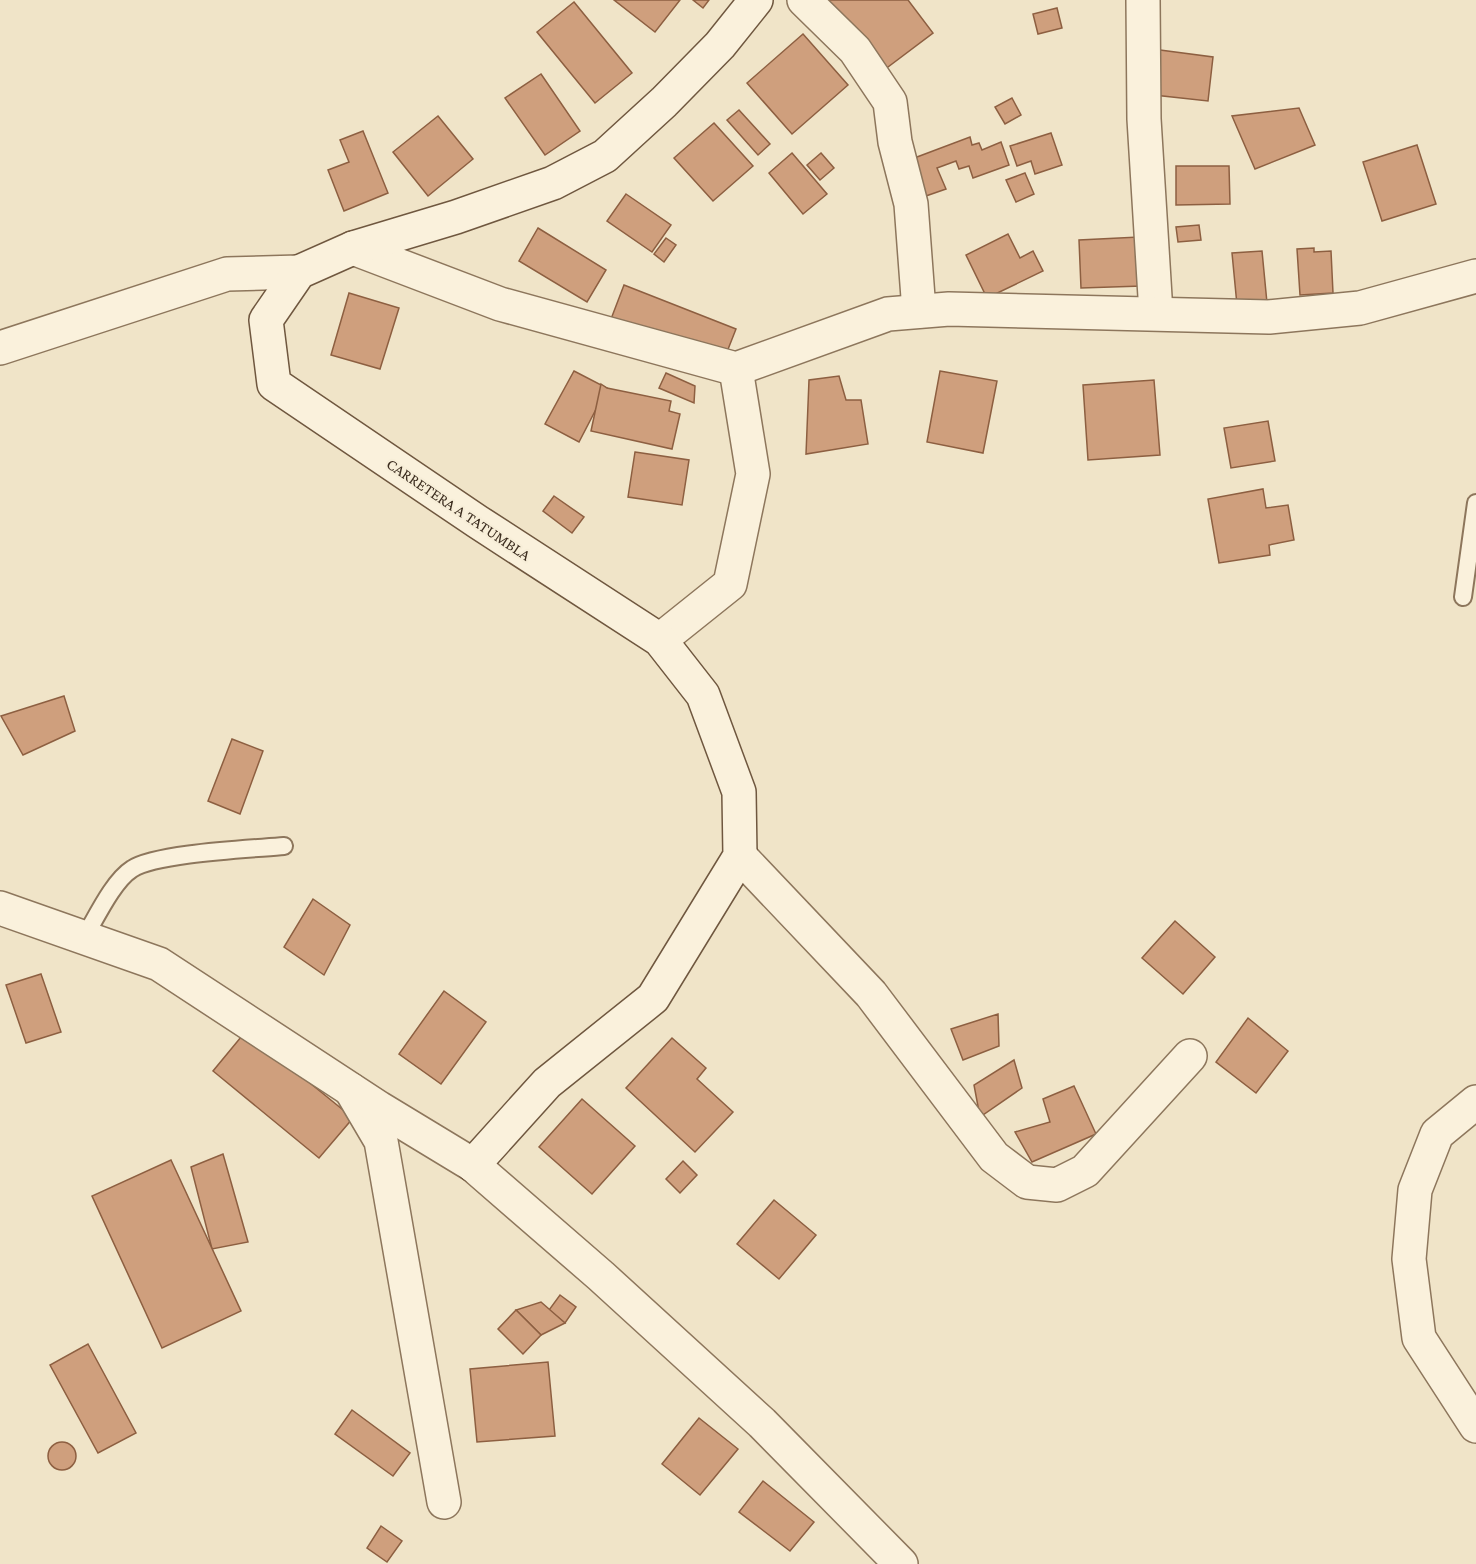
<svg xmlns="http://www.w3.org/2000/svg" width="1476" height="1564" font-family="'Crimson Pro',serif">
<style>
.building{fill:#cf9f7d;stroke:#8d5f41;stroke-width:1.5}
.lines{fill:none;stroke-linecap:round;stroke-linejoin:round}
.service-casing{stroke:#8d765c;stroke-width:20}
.minor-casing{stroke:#8d765c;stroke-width:36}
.tertiary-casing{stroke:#8d765c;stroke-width:36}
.secondary-casing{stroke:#6f573f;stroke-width:36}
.service{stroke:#faf1dc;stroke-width:16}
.minor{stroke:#faf1dc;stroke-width:33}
.tertiary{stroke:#faf1dc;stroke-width:33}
.secondary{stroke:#faf1dc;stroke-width:33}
.labels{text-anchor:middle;stroke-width:4.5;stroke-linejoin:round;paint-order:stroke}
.street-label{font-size:16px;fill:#3d2e20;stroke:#f7eed8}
</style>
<rect width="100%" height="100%" fill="#f0e4c8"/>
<!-- building -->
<g class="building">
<polygon points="614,0 680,0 655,32"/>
<polygon points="693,0 709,0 703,8"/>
<polygon points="823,0 908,0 933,33 880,73"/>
<polygon points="574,2 632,73 595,103 537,32"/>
<polygon points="1057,8 1062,28 1038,34 1033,14"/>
<polygon points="803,34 848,85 792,134 747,83"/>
<polygon points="1160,50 1213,57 1208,101 1154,95"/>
<polygon points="541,74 580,131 545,155 505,98"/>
<polygon points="1012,98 1021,115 1005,124 995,107"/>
<polygon points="1299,108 1315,145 1255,169 1232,116"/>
<polygon points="739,110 770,144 758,155 727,120"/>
<polygon points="438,116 473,159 428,196 393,152"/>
<polygon points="714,123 753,166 713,201 674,158"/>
<polygon points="363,131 388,193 344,211 328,170 349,162 340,140"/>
<polygon points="1051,133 1062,165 1035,174 1031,161 1017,166 1010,146"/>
<polygon points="970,137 972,145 979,143 982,150 1001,142 1009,165 973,178 969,166 959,169 956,161 937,168 946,189 923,197 909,160"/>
<polygon points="1417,145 1436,204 1382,221 1363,162"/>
<polygon points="792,153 827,194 803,214 769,173"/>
<polygon points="821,153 834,168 820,180 807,165"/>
<polygon points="1176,166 1229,166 1230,204 1176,205"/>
<polygon points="1025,173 1034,194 1016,202 1006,180"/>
<polygon points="626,194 671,225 652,252 607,221"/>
<polygon points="1199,225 1201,240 1178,242 1176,227"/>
<polygon points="538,228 606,270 587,302 519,261"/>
<polygon points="1008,234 1020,258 1033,251 1043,271 987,298 966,255"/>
<polygon points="1139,237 1142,286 1081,288 1079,240"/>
<polygon points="666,238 676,245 664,262 654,254"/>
<polygon points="1314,248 1314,252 1331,251 1333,293 1300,295 1297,249"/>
<polygon points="1262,251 1267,303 1237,305 1232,253"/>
<polygon points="624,285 736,329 723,362 611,319"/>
<polygon points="349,293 399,308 380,369 331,355"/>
<polygon points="574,371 607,388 579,442 545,424"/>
<polygon points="940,371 997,381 983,453 927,442"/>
<polygon points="666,373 695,386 694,403 659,388"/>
<polygon points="839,376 846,400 861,400 868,444 806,454 809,380"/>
<polygon points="1154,380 1160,455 1088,460 1083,385"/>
<polygon points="601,384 607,388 671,401 669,411 680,414 672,449 591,431"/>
<polygon points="1268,421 1275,461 1231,468 1224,428"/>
<polygon points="635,452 689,460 682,505 628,497"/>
<polygon points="1263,489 1266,508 1288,505 1294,540 1269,545 1270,555 1219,563 1208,499"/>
<polygon points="554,496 584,517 572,533 543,511"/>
<polygon points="64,696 75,731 23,755 1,716"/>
<polygon points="232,739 263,751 240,814 208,801"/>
<polygon points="313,899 350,925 324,975 284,947"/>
<polygon points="1175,921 1215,957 1183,994 1142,958"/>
<polygon points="41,974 61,1032 26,1043 6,985"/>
<polygon points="444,991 486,1022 441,1084 399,1054"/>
<polygon points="998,1014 999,1046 963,1060 951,1029"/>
<polygon points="1248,1018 1288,1051 1256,1093 1216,1062"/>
<polygon points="246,1031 353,1118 319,1158 213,1071"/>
<polygon points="672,1038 706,1068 697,1079 733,1112 695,1152 626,1088"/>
<polygon points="1014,1060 1022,1088 980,1117 974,1085"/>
<polygon points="1074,1086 1096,1134 1032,1162 1015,1132 1050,1122 1043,1099"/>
<polygon points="582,1099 635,1146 592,1194 539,1147"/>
<polygon points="223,1154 248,1242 212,1249 191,1167"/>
<polygon points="171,1160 241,1311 162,1348 92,1196"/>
<polygon points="683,1161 697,1175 680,1193 666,1179"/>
<polygon points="774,1200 816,1235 779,1279 737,1244"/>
<polygon points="560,1295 576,1307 565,1323 549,1310"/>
<polygon points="541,1302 565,1323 541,1335 516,1310"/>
<polygon points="516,1310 541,1335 523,1354 498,1329"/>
<polygon points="88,1344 136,1433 98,1453 50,1365"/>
<polygon points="548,1362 555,1436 477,1442 470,1369"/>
<polygon points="352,1410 410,1453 393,1476 335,1434"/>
<polygon points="699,1418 738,1449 700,1495 662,1464"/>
<circle cx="62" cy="1456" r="14"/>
<polygon points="763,1481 814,1522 790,1551 739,1512"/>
<polygon points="381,1526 402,1541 387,1562 367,1548"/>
</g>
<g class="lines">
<!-- service casing -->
<g class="service-casing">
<g id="service">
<polyline points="1463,597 1476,503"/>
<path d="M 84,938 C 96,918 113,881 132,869 C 156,853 251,849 284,846"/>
</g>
</g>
<!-- minor casing -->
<g class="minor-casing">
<g id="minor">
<polyline points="804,0 855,50 890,102 895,142 911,204 919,311"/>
<polyline points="1143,0 1144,119 1156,313"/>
<polyline points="353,248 500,304 736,369 888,314 949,309 1269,317 1360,308 1476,276"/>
<polyline points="0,348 227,274 299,272"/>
<polyline points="660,640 730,584 753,474 736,369"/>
<polyline points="740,856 871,994 994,1157 1027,1182 1057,1185 1085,1171 1190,1056"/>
<polyline points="351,1090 381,1141 444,1502"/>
<polyline points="1476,1102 1437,1134 1415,1190 1409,1259 1419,1338 1476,1426"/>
<polyline points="473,1165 601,1276 762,1423 901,1564"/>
</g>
</g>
<!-- tertiary casing -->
<g class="tertiary-casing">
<polyline id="tertiary" points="0,908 159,964 379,1108 473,1165"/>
</g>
<!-- secondary casing -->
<g class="secondary-casing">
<polyline id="secondary" points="473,1165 547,1083 653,998 740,856 739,792 703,695 660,640 478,522 274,384 266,320 299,272 353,248 456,217 553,183 605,156 664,102 720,45 756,0"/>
</g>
<!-- service -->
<use href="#service" class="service"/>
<!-- minor -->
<use href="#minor" class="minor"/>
<!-- tertiary -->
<use href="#tertiary" class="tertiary"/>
<!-- secondary -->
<use href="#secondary" class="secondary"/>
</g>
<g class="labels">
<!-- street labels -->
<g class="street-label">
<text transform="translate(459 509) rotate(34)" y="6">CARRETERA A TATUMBLA</text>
</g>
</g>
</svg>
